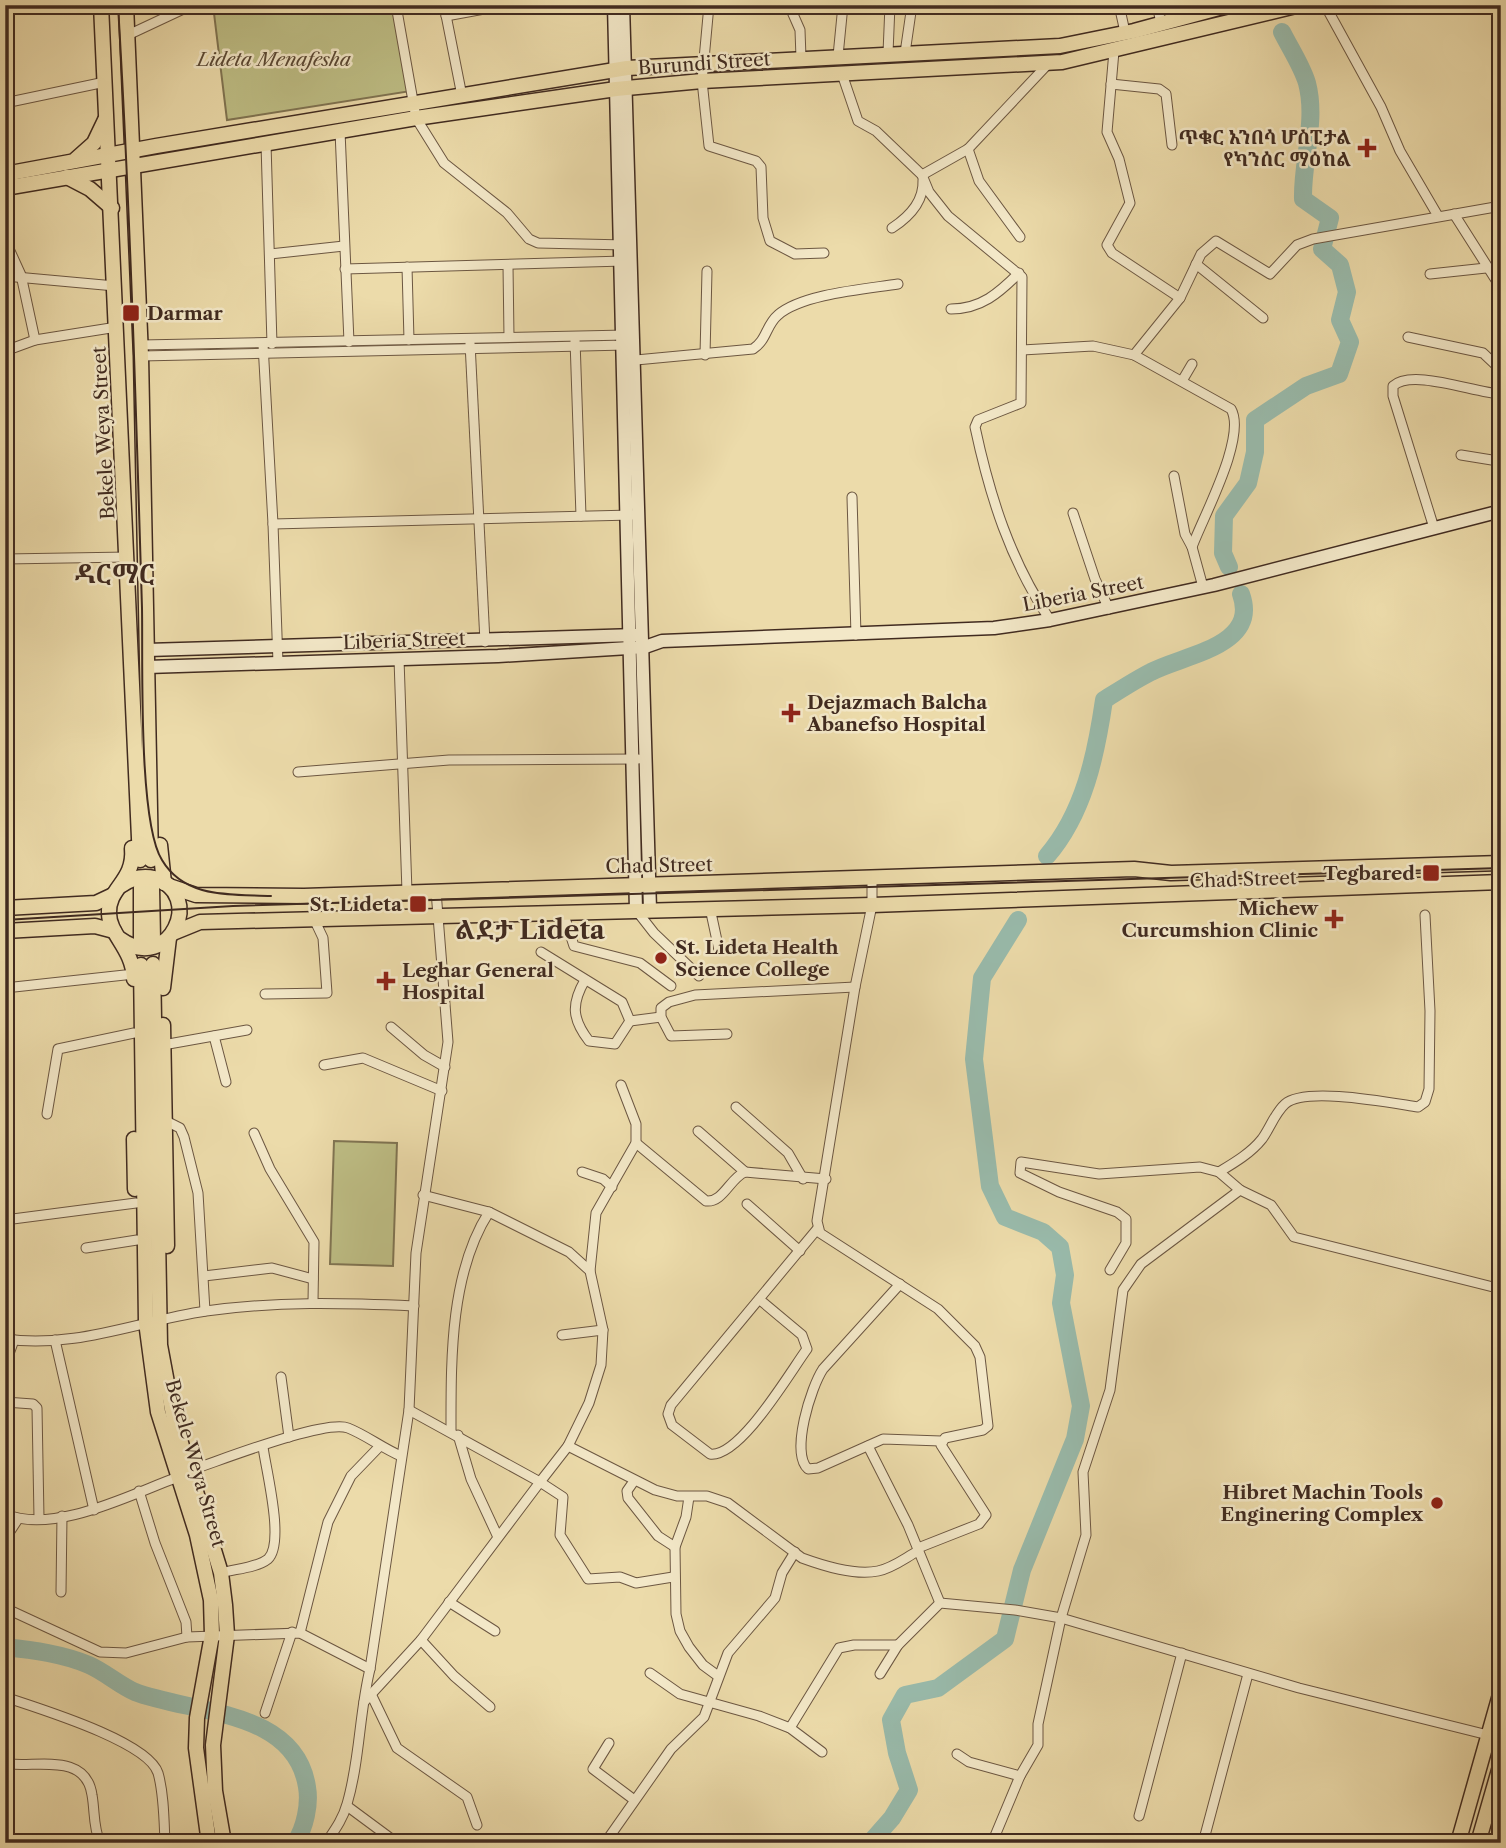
<svg xmlns="http://www.w3.org/2000/svg" width="1506" height="1848" font-family="'Libre Caslon Text','Noto Serif Ethiopic',serif">
<style>
.green{fill:#bebe85;stroke:#807452;stroke-width:2}
.lines{fill:none;stroke-linecap:round;stroke-linejoin:round}
.river{stroke:#99bbac;stroke-width:18}
.street-casing{stroke:#6c5742;stroke-width:11}
.secondary-casing{stroke:#412b20;stroke-width:15}
.primary-casing{stroke:#412b20;stroke-width:17}
.street{stroke:#f3e8c8;stroke-width:9}
.secondary{stroke:#f3e8c8;stroke-width:12}
.primary{stroke:#ecdbaa;stroke-width:14}
.tram{stroke:#412b20;stroke-width:2}
.poi-dot{fill:#8f2418;stroke:#f3e8c8;stroke-width:2.5}
.labels{text-anchor:middle;stroke-width:5;stroke-linejoin:round;paint-order:stroke}
.park-label{font-size:19px;font-style:italic;fill:#5a4834;stroke:#f3e8c8}
.street-label{font-size:19px;fill:#412b20;stroke:#f3e8c8}
.poi-label{font-size:19px;font-weight:bold;fill:#412b20;stroke:#f3e8c8;text-anchor:end}
.district-label{font-size:26px;font-weight:bold;fill:#412b20;stroke:#f3e8c8}
</style>
<rect width="100%" height="100%" fill="#ecdbaa"/>
<filter id="stains"><feTurbulence type="fractalNoise" baseFrequency=".00286" numOctaves="4"/><feColorMatrix values="0 0 0 0 .2 0 0 0 0 .09 0 0 0 0 .02 0 0 0 .5 -.17"/></filter>
<radialGradient id="worn" r=".72"><stop offset=".6" stop-color="#630" stop-opacity="0"/><stop offset="1" stop-color="#630" stop-opacity=".3"/></radialGradient>
<!-- green -->
<g class="green">
<polygon points="213,5 396,5 411,91 227,120"/>
<polygon points="334,1141 397,1143 393,1266 330,1264"/>
</g>
<g class="lines">
<!-- river -->
<g class="river">
<path d="M 1229,567 L 1223,553 L 1224,516 L 1248,483 L 1255,452 L 1255,420 L 1306,386 L 1339,374 L 1350,342 L 1340,320 L 1347,292 L 1340,265 L 1322,249 L 1330,218 L 1303,199 C 1302,161 1317,121 1307,83 C 1302,66 1290,48 1282,32"/>
<path d="M 1047,856 C 1084,813 1096,755 1104,700 C 1120,690 1135,680 1151,672 C 1182,655 1260,647 1241,594"/>
<path d="M 5,1647 C 33,1650 63,1654 89,1665 C 105,1672 119,1685 135,1692 C 193,1714 295,1709 307,1787 C 310,1804 305,1828 295,1843"/>
<polyline points="870,1843 892,1818 909,1790 897,1753 891,1720 905,1695 938,1688 1005,1639 1022,1570 1075,1439 1081,1406 1061,1303 1065,1275 1060,1247 1043,1232 1005,1217 990,1186 974,1059 982,978 1018,920"/>
</g>
<!-- street casing -->
<g class="street-casing">
<g id="street">
<polyline points="396,5 416,118 444,163 507,213 529,239 538,243 626,245"/>
<polyline points="444,5 462,96"/>
<polyline points="709,5 702,81 709,146 756,161 761,167 763,218 770,241 795,254 824,253"/>
<polyline points="789,5 800,30 801,58"/>
<polyline points="1100,5 1120,8"/>
<polyline points="1119,5 1125,32"/>
<polyline points="1157,5 1161,23"/>
<polyline points="1325,5 1381,107 1400,151 1438,216"/>
<polyline points="446,16 506,5"/>
<polyline points="128,35 192,5"/>
<polyline points="1114,51 1107,132 1119,159 1130,203 1107,245 1112,253 1180,298"/>
<polyline points="888,53 890,5"/>
<polyline points="905,53 912,5"/>
<polyline points="838,56 843,5"/>
<path d="M 842,74 L 858,121 L 876,131 L 922,175 L 929,192 L 948,216 L 1022,277 L 1021,403 L 978,420 L 975,427 C 990,497 1010,560 1050,620"/>
<polyline points="1111,84 1159,89 1166,94 1172,145"/>
<polyline points="5,103 105,82"/>
<polyline points="340,131 349,342"/>
<polyline points="266,144 272,344"/>
<polyline points="968,149 979,181 1020,237"/>
<polyline points="922,175 968,149 1049,63"/>
<polyline points="1454,214 1501,288"/>
<path d="M 892,228 C 909,217 924,201 923,180"/>
<polyline points="5,240 21,275 35,340"/>
<polyline points="270,254 344,246"/>
<polyline points="1196,264 1263,318"/>
<polyline points="508,266 509,337"/>
<polyline points="407,267 409,340"/>
<polyline points="345,269 624,261"/>
<polyline points="1430,274 1486,268"/>
<polyline points="5,276 115,286"/>
<path d="M 951,309 C 981,309 999,293 1019,273"/>
<polyline points="1408,337 1483,353 1501,370"/>
<polyline points="575,340 581,516"/>
<polyline points="470,343 485,642"/>
<polyline points="263,344 273,524 632,515"/>
<polyline points="141,345 626,335"/>
<path d="M 1022,350 L 1093,346 L 1134,355 L 1231,409 C 1247,437 1203,517 1192,547"/>
<polyline points="5,351 35,340 117,327"/>
<polyline points="705,355 707,271"/>
<polyline points="1134,355 1180,298 1201,254 1216,241 1270,274 1297,245 1313,239 1501,206"/>
<polyline points="141,356 626,345"/>
<path d="M 636,360 L 753,349 C 767,340 766,325 778,315 C 802,294 866,289 898,284"/>
<polyline points="1182,381 1192,364"/>
<polyline points="1461,455 1498,461 1501,465"/>
<polyline points="1174,476 1185,534 1192,547 1203,587"/>
<polyline points="852,497 856,635"/>
<polyline points="1073,513 1095,579 1109,609"/>
<polyline points="273,524 278,663"/>
<path d="M 1434,528 L 1393,396 L 1393,386 C 1412,368 1475,393 1501,394"/>
<polyline points="5,559 128,557"/>
<polyline points="399,659 407,892"/>
<polyline points="298,772 449,760 638,759"/>
<polyline points="872,879 872,905 855,987 817,1221 820,1233 938,1309 975,1346 980,1357 988,1426 983,1430 945,1438 941,1445 986,1515 979,1524 918,1548"/>
<polyline points="710,908 719,950"/>
<polyline points="636,910 654,933 699,976"/>
<polyline points="563,912 574,946 640,963 671,986"/>
<polyline points="541,952 622,1002 630,1021 661,1017"/>
<path d="M 585,980 C 571,1004 572,1019 589,1041 L 615,1044 L 630,1021"/>
<polyline points="5,988 134,974"/>
<polyline points="265,994 327,993 323,938 315,921"/>
<polyline points="391,1027 424,1055 445,1067"/>
<polyline points="727,1034 671,1036 661,1017 661,1008 669,1002 695,995 855,987"/>
<polyline points="214,1036 226,1082"/>
<polyline points="163,1045 247,1030"/>
<polyline points="324,1065 363,1058 442,1091"/>
<polyline points="736,1107 788,1153 803,1179"/>
<polyline points="47,1114 58,1049 134,1033"/>
<polyline points="164,1120 180,1128 184,1137 198,1193 205,1311"/>
<polyline points="698,1131 745,1172"/>
<polyline points="254,1133 270,1169 314,1242 313,1302"/>
<path d="M 636,1143 L 706,1201 C 723,1203 730,1178 745,1172 L 826,1179"/>
<polyline points="582,1172 603,1179 612,1187"/>
<path d="M 1240,1190 L 1219,1172 C 1234,1163 1251,1153 1262,1139 C 1270,1128 1275,1113 1285,1104 C 1305,1086 1391,1103 1418,1107 L 1425,1102 L 1429,1089 L 1430,1011 L 1425,915"/>
<polyline points="423,1195 489,1212 569,1252 590,1271 603,1330 601,1365 589,1403 568,1446"/>
<polyline points="747,1204 800,1251"/>
<polyline points="5,1220 136,1203"/>
<polyline points="86,1248 137,1240"/>
<polyline points="1110,1270 1126,1243 1126,1219 1117,1212 1059,1192 1020,1173 1021,1162 1099,1174 1200,1167 1219,1172"/>
<polyline points="590,1271 596,1213 636,1143 636,1124 621,1085"/>
<polyline points="204,1276 272,1268 313,1279"/>
<path d="M 900,1284 L 823,1369 C 811,1387 790,1453 808,1469 L 818,1468 L 883,1439 L 941,1441"/>
<path d="M 759,1299 L 802,1335 L 807,1349 C 790,1372 740,1458 710,1454 L 672,1425 L 668,1414 L 671,1405 L 818,1228"/>
<polyline points="562,1335 603,1330"/>
<path d="M 5,1339 C 75,1349 138,1321 206,1311 C 276,1301 343,1303 414,1306"/>
<polyline points="55,1340 94,1510"/>
<polyline points="5,1365 14,1340"/>
<polyline points="281,1377 289,1437"/>
<polyline points="5,1402 33,1404 37,1408 39,1518"/>
<path d="M 409,1410 L 540,1482 L 568,1446 L 655,1490 L 677,1496 L 707,1496 L 728,1503 L 802,1558 C 824,1566 855,1576 878,1571 C 893,1568 905,1558 918,1551"/>
<path d="M 451,1430 C 451,1359 450,1273 489,1212"/>
<polyline points="458,1435 471,1479 497,1535"/>
<polyline points="868,1446 908,1525 940,1603"/>
<path d="M 191,1470 C 219,1461 325,1419 348,1428 C 366,1435 382,1448 401,1456"/>
<polyline points="634,1481 627,1491 628,1498 658,1536 675,1547"/>
<polyline points="139,1491 155,1543 186,1622 187,1637"/>
<polyline points="689,1497 686,1517 675,1547 676,1614 680,1631 689,1647 703,1665 718,1676"/>
<path d="M 5,1514 C 54,1535 131,1494 178,1477"/>
<polyline points="5,1539 18,1519"/>
<path d="M 221,1573 C 234,1569 257,1568 268,1559 C 285,1543 266,1470 263,1447"/>
<polyline points="61,1592 62,1516"/>
<polyline points="449,1602 495,1631"/>
<polyline points="5,1608 100,1652 126,1653 187,1637 300,1633 370,1669"/>
<polyline points="300,1633 328,1522 351,1476 379,1447"/>
<polyline points="421,1640 454,1676 490,1707"/>
<polyline points="650,1673 680,1694 759,1716 790,1728 822,1752"/>
<polyline points="880,1674 898,1645 940,1603 1015,1610 1061,1618 1299,1688 1488,1735"/>
<polyline points="371,1694 397,1748 467,1797 477,1825"/>
<path d="M 5,1697 C 37,1708 148,1741 158,1773 C 164,1794 164,1821 165,1843"/>
<polyline points="364,1702 421,1640 540,1482 563,1497 560,1535 588,1579 620,1577 636,1583 673,1577"/>
<polyline points="265,1713 292,1632"/>
<polyline points="790,1728 839,1648 854,1645 898,1645"/>
<polyline points="609,1743 593,1769 633,1799"/>
<path d="M 5,1752 L 10,1764 C 38,1767 86,1753 92,1795 C 95,1812 93,1826 100,1843"/>
<polyline points="957,1754 969,1762 1020,1776"/>
<polyline points="347,1806 397,1843"/>
<polyline points="1139,1816 1182,1653"/>
<polyline points="1479,1838 1494,1843"/>
<path d="M 326,1843 C 334,1831 343,1819 347,1804 C 360,1760 359,1714 370,1669 L 409,1410 L 416,1253 L 448,1042 L 436,891"/>
<polyline points="605,1843 671,1749 704,1717 728,1653 775,1598 782,1573 795,1552"/>
<polyline points="992,1843 1020,1776 1038,1745 1038,1724 1061,1618 1086,1535 1083,1472 1110,1390 1123,1290 1141,1264 1240,1190 1271,1205 1294,1237 1501,1289"/>
<polyline points="1203,1843 1248,1674"/>
</g>
</g>
<!-- secondary casing -->
<g class="secondary-casing">
<g id="secondary">
<polyline points="614,5 636,910"/>
<polyline points="623,5 650,909"/>
<polyline points="147,650 636,635"/>
<polyline points="147,667 498,656 645,647 662,641 994,628 1050,620 1214,585 1501,511"/>
</g>
</g>
<!-- primary casing -->
<g class="primary-casing">
<g id="primary">
<polyline points="101,5 140,860"/>
<polyline points="126,5 141,356 151,860"/>
<polyline points="76,159 94,143 105,120"/>
<polyline points="5,174 156,146 627,68 1060,46 1134,31 1230,5"/>
<polyline points="67,177 90,189 112,208"/>
<polyline points="5,188 416,118 616,89 702,81 1062,62 1300,5"/>
<polyline points="160,845 164,883"/>
<path d="M 132,848 C 135,882 108,887 109,913 C 109,935 133,948 134,979"/>
<polyline points="169,886 196,895 304,896 1134,869 1171,873 1501,863"/>
<polyline points="141,887 141,940"/>
<polyline points="152,887 153,940"/>
<polyline points="5,908 96,903 113,895"/>
<polyline points="5,931 95,926 114,931"/>
<polyline points="173,933 200,922 872,905 1501,882"/>
<path d="M 120,939 C 170,975 206,893 154,878 C 142,875 132,878 122,885"/>
<polyline points="153,964 160,1345 174,1420 221,1573 225,1605 227,1635 213,1745 215,1791 224,1843"/>
<polyline points="141,965 146,1322 158,1412 197,1535 211,1600 212,1635 197,1718 196,1748 209,1843"/>
<polyline points="163,988 169,938"/>
<polyline points="163,1025 167,1246"/>
<polyline points="134,1139 135,1189"/>
<polyline points="1458,1843 1501,1691"/>
<polyline points="1478,1843 1501,1763"/>
</g>
</g>
<!-- street -->
<use href="#street" class="street"/>
<!-- secondary -->
<use href="#secondary" class="secondary"/>
<!-- primary -->
<use href="#primary" class="primary"/>
<!-- tram -->
<g class="tram">
<path d="M 118,5 C 130,206 136,407 142,608 C 143,660 138,822 162,860 C 185,899 231,894 271,896"/>
<polyline points="5,920 233,906 1501,868"/>
</g>
</g>
<!-- markers -->
<g class="poi-dot">
<path d="M1363.5 137.5h7v7h7v7h-7v7h-7v-7h-7v-7h7z"/>
<rect x="122" y="304" width="18" height="18" rx="3.5"/>
<path d="M787.5 702.5h7v7h7v7h-7v7h-7v-7h-7v-7h7z"/>
<rect x="1422" y="864" width="18" height="18" rx="3.5"/>
<rect x="409" y="895" width="18" height="18" rx="3.5"/>
<path d="M1330.5 908.5h7v7h7v7h-7v7h-7v-7h-7v-7h7z"/>
<circle cx="661" cy="958" r="7"/>
<path d="M382.5 970.5h7v7h7v7h-7v7h-7v-7h-7v-7h7z"/>
<circle cx="1437" cy="1503" r="7"/>
</g>
<g class="labels">
<!-- park labels -->
<g class="park-label">
<text x="274" y="66">Lideta Menafesha</text>
</g>
<!-- street labels -->
<g class="street-label">
<text transform="translate(704 63) rotate(-4)" y="7">Burundi Street</text>
<text transform="translate(103 433) rotate(-93)" y="7">Bekele Weya Street</text>
<text transform="translate(1083 593) rotate(-11)" y="7">Liberia Street</text>
<text transform="translate(404 640) rotate(-2)" y="7">Liberia Street</text>
<text transform="translate(659 865) rotate(-1)" y="7">Chad Street</text>
<text transform="translate(1243 879) rotate(-2)" y="7">Chad Street</text>
<text transform="translate(196 1463) rotate(74)" y="7">Bekele Weya Street</text>
</g>
<!-- poi labels -->
<g class="poi-label">
<text x="1351" y="144">ጥቁር አንበሳ ሆስፒታል<tspan x="1351" dy="22">የካንሰር ማዕከል</tspan></text>
<text x="147" y="320" text-anchor="start">Darmar</text>
<text x="807" y="709" text-anchor="start">Dejazmach Balcha<tspan x="807" dy="22">Abanefso Hospital</tspan></text>
<text x="1415" y="880">Tegbared</text>
<text x="402" y="911">St. Lideta</text>
<text x="1318" y="915">Michew<tspan x="1318" dy="22">Curcumshion Clinic</tspan></text>
<text x="675" y="954" text-anchor="start">St. Lideta Health<tspan x="675" dy="22">Science College</tspan></text>
<text x="402" y="977" text-anchor="start">Leghar General<tspan x="402" dy="22">Hospital</tspan></text>
<text x="1423" y="1499">Hibret Machin Tools<tspan x="1423" dy="22">Enginering Complex</tspan></text>
</g>
<!-- district labels -->
<g class="district-label">
<text x="115" y="583">ዳርማር</text>
<text x="530" y="939">ልደታ Lideta</text>
</g>
</g>
<!-- margin -->
<rect width="1506" height="1848" fill="none" stroke="#ecdbaa" stroke-width="28"/>
<rect x="7" y="7" width="1492" height="1834" fill="none" stroke="#412b20" stroke-width="3.5"/>
<rect x="14" y="14" width="1478" height="1820" fill="none" stroke="#412b20" stroke-width="2"/>
<rect width="100%" height="100%" filter="url(#stains)"/>
<rect width="100%" height="100%" fill="url(#worn)"/>
</svg>
